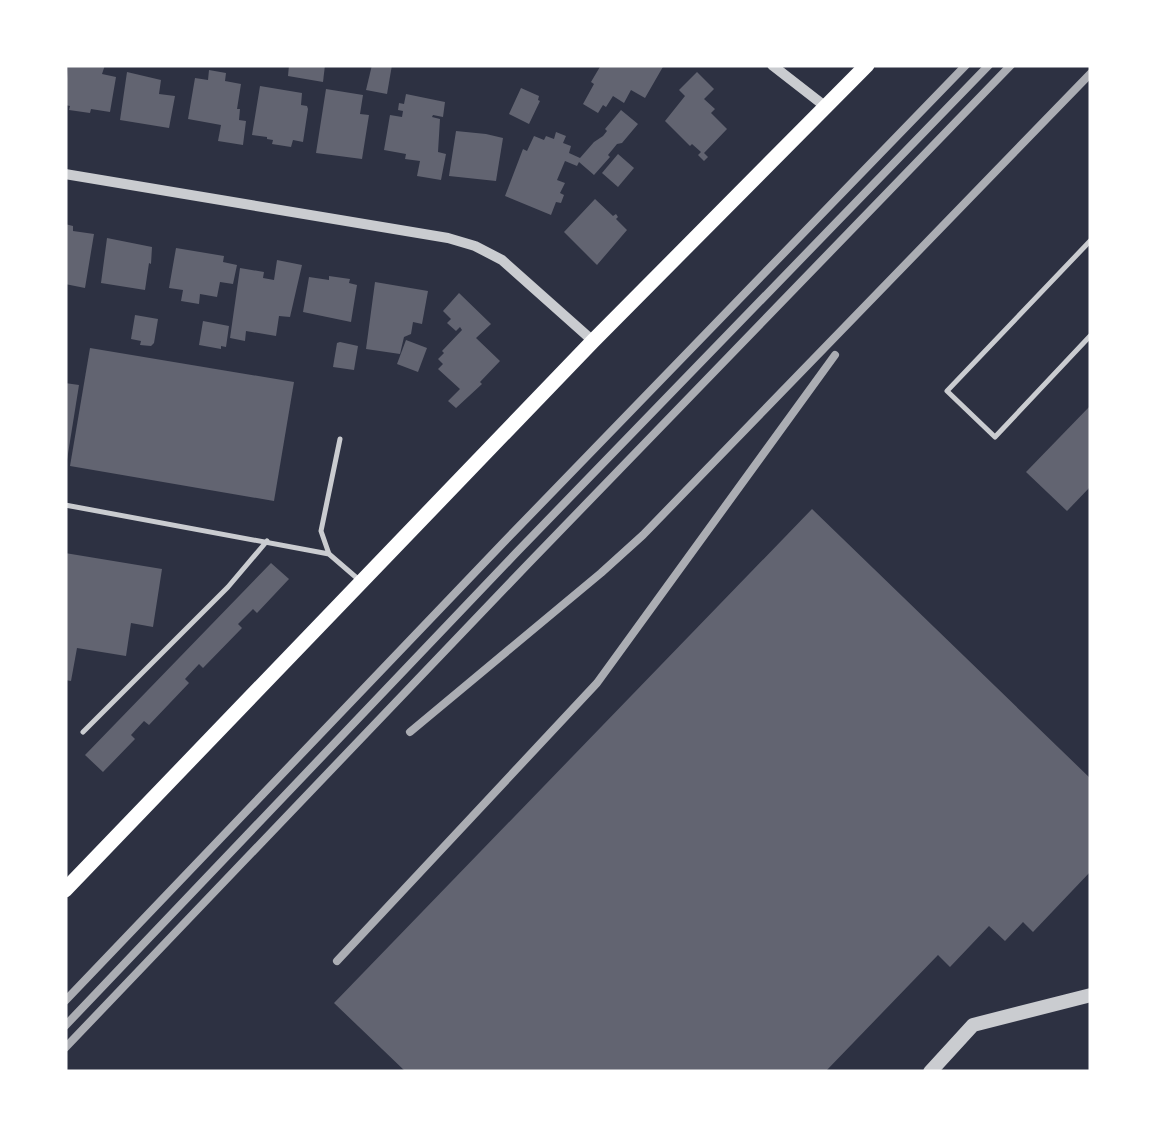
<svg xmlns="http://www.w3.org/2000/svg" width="1156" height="1137" font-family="'Alegreya Sans',sans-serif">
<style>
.building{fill:#626471}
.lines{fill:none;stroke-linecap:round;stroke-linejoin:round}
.service{stroke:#caccd0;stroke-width:5}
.minor{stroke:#caccd0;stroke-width:10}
.tertiary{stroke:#caccd0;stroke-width:14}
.secondary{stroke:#fff;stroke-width:15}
.rail{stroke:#abadb3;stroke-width:8}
</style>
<rect width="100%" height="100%" fill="#2d3142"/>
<!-- building -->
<g class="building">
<polygon points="68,65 105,65 102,74 116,77 110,112 91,109 90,113 69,110 70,106 65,105"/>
<polygon points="289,65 325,65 323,82 288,76"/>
<polygon points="372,65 392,65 387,94 366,90"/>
<polygon points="601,65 664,65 645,98 631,90 624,103 613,96 606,107 603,105 598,113 583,104 594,84 591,82"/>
<polygon points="209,70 226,73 225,81 241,84 237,109 240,109 239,120 246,121 243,145 218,141 221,125 188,119 195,78 208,80"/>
<polygon points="127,72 161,80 159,94 175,96 169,128 120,120"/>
<polygon points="697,72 714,89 704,99 715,109 711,113 727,129 704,153 708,157 704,161 698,155 701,152 692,144 690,146 665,121 685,96 679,90"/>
<polygon points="260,86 302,93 301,105 307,106 308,109 303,142 293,140 291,147 272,144 273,140 267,139 267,137 252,135"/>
<polygon points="521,88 539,96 538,100 540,101 529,124 509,114"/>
<polygon points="326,89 363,95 360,114 369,115 362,159 316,153"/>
<polygon points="406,94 445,102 443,117 433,115 432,117 440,119 438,152 446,154 441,180 417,176 420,161 405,159 406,154 384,150 390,115 402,117 403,111 398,110 399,103 404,104"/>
<polygon points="621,110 638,124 622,143 617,144 608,155 610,157 594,175 579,162 577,166 565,161 557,180 565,183 560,193 564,195 561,203 556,202 551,215 505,196 523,149 527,151 534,136 544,140 546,136 554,139 556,132 566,136 563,143 571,146 569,153 580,158 594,142 603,136 607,131 605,129"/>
<polygon points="456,131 486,134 503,138 496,181 449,176"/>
<polygon points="618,154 634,168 618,187 602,173"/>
<polygon points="595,199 613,216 616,214 618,217 616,219 627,230 597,265 564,232"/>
<polygon points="65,224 73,226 73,231 94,234 85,288 65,284"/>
<polygon points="107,238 152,247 151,264 149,263 145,290 101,283"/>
<polygon points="176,248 224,256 223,262 237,265 233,284 220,282 217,297 200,294 199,304 181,301 183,290 169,288"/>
<polygon points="277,260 302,265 290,317 279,316 276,336 246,331 245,341 230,338 240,268 264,272 263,278 274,280"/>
<polygon points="329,276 350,279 349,283 357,285 351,322 303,312 309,277 329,280"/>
<polygon points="375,282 428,291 422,324 413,322 411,334 404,337 400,354 366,349"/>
<polygon points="459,293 491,324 476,338 500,361 480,382 482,384 456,408 448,401 460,389 438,369 443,364 438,359 444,353 442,351 462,330 460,327 456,331 447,323 451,319 443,311"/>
<polygon points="135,315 158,319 154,343 151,346 140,345 141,341 131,339"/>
<polygon points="203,321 229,326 226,347 221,346 221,349 199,345"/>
<polygon points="406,340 427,348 418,372 397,364"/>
<polygon points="340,342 358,346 354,370 333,367 337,343"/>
<polygon points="90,348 294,382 274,501 70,466"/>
<polygon points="65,383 79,385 67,460 65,459"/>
<polygon points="1091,405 1091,486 1067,511 1026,472"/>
<polygon points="812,509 1091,779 1091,871 1033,932 1023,922 1005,941 989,926 950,967 938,955 825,1072 406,1072 334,1003"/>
<polygon points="65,553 162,569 153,627 131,623 126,656 77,648 71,681 65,680"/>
<polygon points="271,563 289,579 257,613 253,609 238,624 242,628 203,668 199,664 185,679 189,683 149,725 144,721 131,735 135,739 103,772 85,755"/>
</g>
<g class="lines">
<!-- service -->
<g class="service">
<polyline points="1091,240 947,391 995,437 1091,335"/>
<polyline points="65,505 329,554 358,579"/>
<polyline points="329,554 321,531 340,439"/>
<polyline points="83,732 228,587 267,541"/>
</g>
<!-- minor -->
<g class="minor">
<polyline points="772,65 826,107"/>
<polyline points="65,174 448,238 475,246 502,260 593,341"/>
</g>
<!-- tertiary -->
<polyline class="tertiary" points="930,1072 973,1025 1091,995"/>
<!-- secondary -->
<polyline class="secondary" points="65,890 593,341 867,65"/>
<!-- rail -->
<g class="rail">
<polyline points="410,732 601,573 643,535 1091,73"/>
<polyline points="337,961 597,683 835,355"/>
<polyline points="65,1001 503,543 966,65"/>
<polyline points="65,1026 515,554 989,65"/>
<polyline points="65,1048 528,564 1011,65"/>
</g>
</g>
<!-- border -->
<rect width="1156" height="1137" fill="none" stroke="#ffffff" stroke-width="135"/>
</svg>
